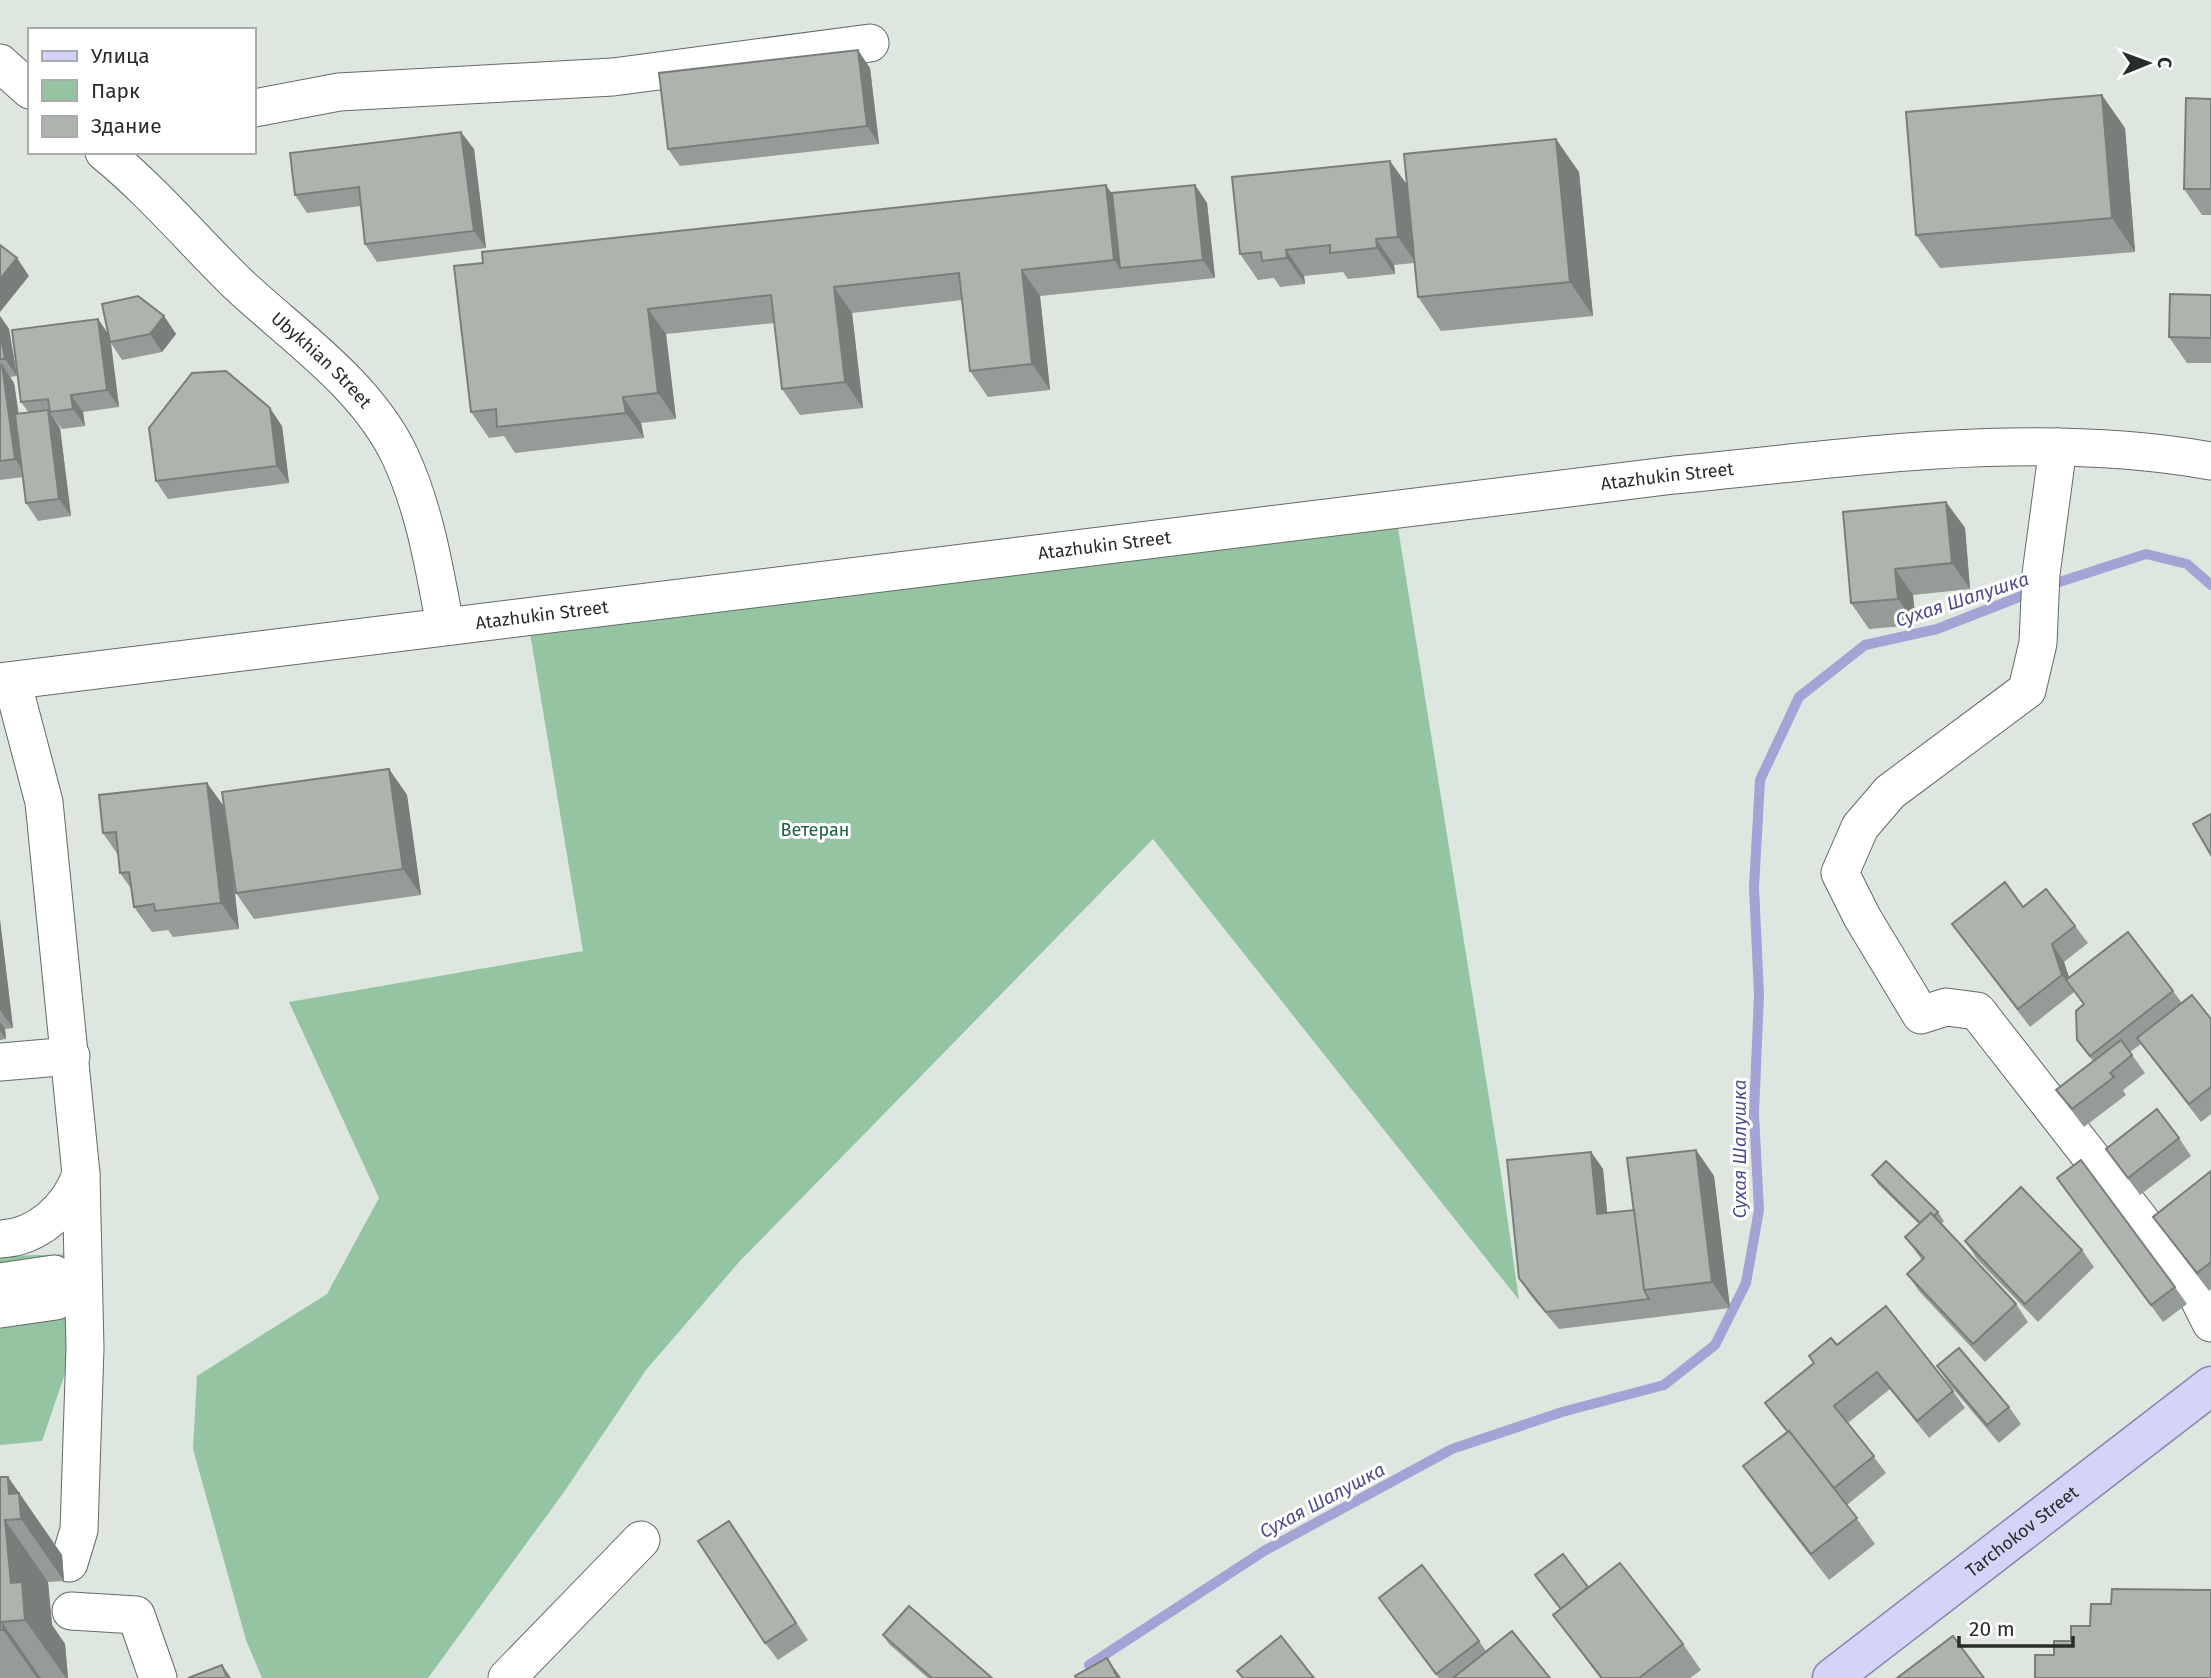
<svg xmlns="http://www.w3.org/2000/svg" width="2211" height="1678" font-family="'Fira Sans',sans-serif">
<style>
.green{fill:#94c4a1}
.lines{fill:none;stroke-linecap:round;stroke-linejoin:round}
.stream{stroke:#a3a3d5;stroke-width:10}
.minor-casing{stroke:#646b66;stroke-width:39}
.major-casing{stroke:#8587ae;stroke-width:41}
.minor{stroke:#fff;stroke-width:37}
.major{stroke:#d4d4f9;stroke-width:38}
.wall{fill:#959b96}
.shaded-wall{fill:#797e7a}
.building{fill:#adb4ae;stroke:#797e7a;stroke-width:2}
.labels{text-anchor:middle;stroke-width:6;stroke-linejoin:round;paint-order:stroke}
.street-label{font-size:18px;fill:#292d2a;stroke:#fff}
.park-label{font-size:18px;fill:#1b663b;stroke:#fff}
.water-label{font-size:19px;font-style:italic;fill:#514d8c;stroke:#fff}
</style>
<rect width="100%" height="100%" fill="#dee6e0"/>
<!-- green -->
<g class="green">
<polygon points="1395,509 1500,1167 1519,1300 1153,839 739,1262 646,1370 564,1492 428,1678 262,1678 246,1640 193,1449 197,1376 327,1294 379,1198 289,1002 583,951 527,615"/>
<polygon points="79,1254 86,1312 42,1441 0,1445 0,1256"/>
</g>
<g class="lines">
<!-- stream -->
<g class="stream">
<polyline points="2047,586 2146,554 2187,564 2211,585"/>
<polyline points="1089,1665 1264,1551 1452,1449 1562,1412 1664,1385 1715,1345 1746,1283 1759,1210 1754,1114 1759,995 1754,887 1760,780 1799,697 1865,645 1937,629 2032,592"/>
</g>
<!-- minor casing -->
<g class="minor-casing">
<g id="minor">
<polyline points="0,63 30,90"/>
<polyline points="254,108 339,92 613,77 870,43"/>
<path id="s1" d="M 104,152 C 152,191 193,240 237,283 C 293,336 366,384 400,456 C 425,510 434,567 445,625"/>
<polyline points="2058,447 2041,574 2038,643 2027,690 1890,792 1860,827 1840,873 1862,917 1921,1015 1946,1007 1977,1011 2194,1289 2211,1323"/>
<path id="s2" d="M 0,682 L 1674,475 C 1851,458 2034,429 2211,461"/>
<polyline points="0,1062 71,1056"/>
<path d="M 0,1239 C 37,1238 70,1208 81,1174 L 44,802 L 12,681"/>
<polyline points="0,1282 54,1274 56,1301 0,1309"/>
<polyline points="69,1563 79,1530 85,1348 81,1175"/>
<polyline points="71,1611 136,1615 158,1678"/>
<polyline points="507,1678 641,1540"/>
</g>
</g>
<!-- major casing -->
<g class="major-casing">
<g id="major">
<path id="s3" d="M 1832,1678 L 2211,1386"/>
</g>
</g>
<!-- minor -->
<use href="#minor" class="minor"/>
<!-- major -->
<use href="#major" class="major"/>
</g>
<!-- wall -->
<g class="wall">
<polygon points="870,68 879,144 680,166 668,149"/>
<polygon points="2211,99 2211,215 2202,215 2184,189"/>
<polygon points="2125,128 2135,252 1940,268 1916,235"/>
<polygon points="474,149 486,248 377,262 365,244 361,206 307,213 295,195"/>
<polygon points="1579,172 1593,316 1441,331 1418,297 1414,263 1394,265 1395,274 1348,279 1343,272 1304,276 1305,284 1280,287 1274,278 1258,280 1240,254 1407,185"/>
<polygon points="1195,185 1207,203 1215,278 1040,296 1050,390 988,397 970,371 962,300 852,313 863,408 800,415 782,389 775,323 666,334 676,419 641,423 644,438 515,453 504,436 489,438 471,412 454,266"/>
<polygon points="2211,295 2211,363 2187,363 2169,337"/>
<polygon points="0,316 9,329 17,376 10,377 14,383 19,414 29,413 21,402 98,319 109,335 164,316 176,334 162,352 122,360 111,343 119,407 83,412 85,426 62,429 53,417 60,428 71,516 38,521 26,503 23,477 0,480"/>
<polygon points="282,426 289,483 168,499 156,481"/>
<polygon points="1946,502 1965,528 1970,589 1913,595 1916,625 1869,629 1851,603"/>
<polygon points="389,769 407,795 421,895 254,919 236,893"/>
<polygon points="207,783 225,808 239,929 173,937 168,930 152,932 134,907 132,890 120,873 118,855 103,833"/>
<polygon points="2023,907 2075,926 2088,943 2064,962 2069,978 2173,991 2182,1003 2211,1019 2211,1114 2201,1122 2141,1044 2130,1052 2145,1073 2123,1090 2126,1095 2084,1127 2056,1090 2093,1061 2077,1040 2084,1005 2073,990 2074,992 2030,1027 1952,924"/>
<polygon points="0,920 13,1028 5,1029 6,1039 0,1040"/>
<polygon points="2179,1138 2191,1156 2140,1195 2106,1149"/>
<polygon points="1696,1150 1714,1176 1730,1308 1559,1329 1531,1296 1519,1278 1591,1152 1603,1169 1607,1213 1634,1210"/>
<polygon points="2211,1171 2211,1289 2209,1291 2153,1217"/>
<polygon points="1872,1175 1938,1212 1944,1221 1941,1224 2016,1304 2028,1322 1985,1362 1919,1291 1907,1274 1922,1260 1905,1237 1919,1224 1878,1184"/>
<polygon points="2057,1178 2175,1287 2187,1304 2163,1322"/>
<polygon points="1965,1241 2082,1250 2094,1267 2038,1322 1977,1259"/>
<polygon points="1837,1345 1953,1391 1965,1408 1929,1438 1890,1389 1848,1423 1886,1473 1847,1505 1875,1544 1829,1580 1761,1492 1743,1466 1787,1432 1765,1403"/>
<polygon points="1937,1366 2009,1407 2021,1424 1999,1443 1949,1384"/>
<polygon points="0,1477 8,1477 62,1555 64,1581 48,1582 52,1625 65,1644 68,1678 0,1678"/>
<polygon points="741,1538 808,1640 778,1660 765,1643"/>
<polygon points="1535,1575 1588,1587 1683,1644 1701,1670 1690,1678 1600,1678 1553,1615 1560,1609"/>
<polygon points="1379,1598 1479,1641 1486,1651 1550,1678 1439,1678"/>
<polygon points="883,1635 992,1678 928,1678 889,1644"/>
</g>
<!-- shaded-wall -->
<g class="shaded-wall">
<polygon points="858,50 870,68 879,144 867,126"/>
<polygon points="2102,95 2125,128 2135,252 2112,218"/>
<polygon points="461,132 474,149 486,248 474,231"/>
<polygon points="1556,139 1579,172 1593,316 1570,282"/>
<polygon points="1390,161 1408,186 1416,263 1398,237"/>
<polygon points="1106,185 1124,211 1120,268 1114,260"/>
<polygon points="1195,185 1207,203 1215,278 1203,260"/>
<polygon points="1376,239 1394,265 1395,274 1377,248"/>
<polygon points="1286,250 1304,276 1305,284 1287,258"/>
<polygon points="17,258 29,276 0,312 0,279"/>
<polygon points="1022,270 1040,296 1050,390 1032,364"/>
<polygon points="834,287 852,313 863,408 845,382"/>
<polygon points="648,309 666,334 676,419 658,393"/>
<polygon points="0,316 9,329 17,376 5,359 0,331"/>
<polygon points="164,316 176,334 162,352 150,334"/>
<polygon points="98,319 110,337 119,407 107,390"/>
<polygon points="2,365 14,383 27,477 15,459"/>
<polygon points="71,395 83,412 85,426 73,409"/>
<polygon points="623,397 641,423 644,438 626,413"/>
<polygon points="270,408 282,426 289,483 277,466"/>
<polygon points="48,410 60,428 71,516 59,499"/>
<polygon points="1946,502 1965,528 1970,589 1952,563"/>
<polygon points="1895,569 1913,595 1916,625 1898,599"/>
<polygon points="389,769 407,795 421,895 403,869"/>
<polygon points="207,783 225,808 239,929 221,903"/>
<polygon points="0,920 13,1028 0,1010"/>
<polygon points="2052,944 2064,962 2074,992 2062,975"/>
<polygon points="0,1022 5,1029 6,1039 0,1031"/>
<polygon points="1696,1150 1714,1176 1730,1308 1712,1282"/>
<polygon points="1591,1152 1603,1169 1609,1231 1597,1214"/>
<polygon points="8,1477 62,1555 64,1581 21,1519 9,1494"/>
<polygon points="5,1520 48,1582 52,1625 65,1644 68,1678 66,1678 25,1620 11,1583"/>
<polygon points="2,1622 41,1678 37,1678 3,1630"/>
<polygon points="1107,1658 1119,1675 1121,1678 1118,1678"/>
<polygon points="222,1665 231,1678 227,1678"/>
</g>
<!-- building -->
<g class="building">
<polygon points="858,50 867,126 668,149 659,73"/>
<polygon points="2102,95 2112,218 1916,235 1906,112"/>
<polygon points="2186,98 2211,99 2211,189 2184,189"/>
<polygon points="461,132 474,231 365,244 359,187 295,195 290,153"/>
<polygon points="1556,139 1570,282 1418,297 1404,154"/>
<polygon points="1390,161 1398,237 1376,239 1377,248 1330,253 1330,245 1286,250 1287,258 1262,261 1261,252 1240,254 1232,177"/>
<polygon points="1106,185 1114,260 1022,270 1032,364 970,371 959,273 834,287 845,382 782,389 771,295 648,309 658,393 623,397 626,413 497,427 496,409 471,412 454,266 483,263 482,252"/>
<polygon points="1195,185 1203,260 1120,268 1112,193"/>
<polygon points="0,245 17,258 0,279"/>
<polygon points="2170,294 2211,295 2211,338 2169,337"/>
<polygon points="138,296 164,316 150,334 110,342 102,304"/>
<polygon points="98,319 107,390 71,395 73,409 50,412 48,399 21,402 12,330"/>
<polygon points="0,331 5,359 0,359"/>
<polygon points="2,365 15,459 0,461 0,366"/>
<polygon points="226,371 270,408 277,466 156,481 149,428 192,373"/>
<polygon points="48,410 59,499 26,503 15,414"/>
<polygon points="1946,502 1952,563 1895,569 1898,599 1851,603 1843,512"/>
<polygon points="389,769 403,869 236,893 222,792"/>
<polygon points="207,783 221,903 155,911 154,904 134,907 129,872 120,873 116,832 103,833 99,795"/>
<polygon points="2211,814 2211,855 2193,824"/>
<polygon points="2005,882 2023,907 2046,889 2075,926 2052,944 2062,975 2018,1009 1952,924"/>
<polygon points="2128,932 2173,991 2090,1056 2077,1040 2076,1011 2084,1004 2066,980"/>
<polygon points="2192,995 2211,1019 2211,1087 2189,1104 2137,1038"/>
<polygon points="2121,1040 2132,1055 2110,1073 2114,1077 2072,1109 2056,1090"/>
<polygon points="2157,1109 2179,1138 2128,1178 2106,1149"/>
<polygon points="1696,1150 1712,1282 1644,1290 1627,1158"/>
<polygon points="1591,1152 1597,1214 1634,1210 1644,1290 1649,1299 1546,1312 1519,1278 1507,1160"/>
<polygon points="2081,1160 2175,1287 2151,1305 2057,1178"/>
<polygon points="1886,1161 1938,1212 1934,1216 1931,1213 1920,1223 1872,1175"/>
<polygon points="2211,1171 2211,1262 2197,1273 2153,1217"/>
<polygon points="2021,1187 2082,1250 2025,1304 1965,1241"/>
<polygon points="1931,1213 2016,1304 1973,1344 1907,1274 1924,1258 1905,1237"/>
<polygon points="1886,1306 1953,1391 1917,1421 1877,1372 1834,1406 1874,1456 1834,1488 1789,1431 1788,1432 1765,1403 1814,1363 1809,1356 1831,1338 1837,1345"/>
<polygon points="1959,1348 2009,1407 1987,1425 1937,1366"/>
<polygon points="1789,1431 1857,1518 1811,1554 1743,1466"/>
<polygon points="0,1477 8,1477 9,1494 19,1493 21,1519 5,1520 11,1583 22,1582 25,1620 2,1622 3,1630 0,1630"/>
<polygon points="729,1521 796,1623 765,1643 698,1541"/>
<polygon points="1563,1554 1588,1587 1561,1609 1535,1575"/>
<polygon points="1620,1563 1683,1644 1639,1678 1602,1678 1553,1615"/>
<polygon points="1422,1565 1479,1641 1436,1674 1379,1598"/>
<polygon points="2112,1589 2211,1590 2211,1678 2035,1678 2035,1655 2054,1655 2054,1641 2071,1641 2071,1626 2090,1626 2091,1604 2111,1604"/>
<polygon points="909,1606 992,1678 932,1678 883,1635"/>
<polygon points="1512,1631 1550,1678 1453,1678"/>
<polygon points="1281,1636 1314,1678 1243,1678 1237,1671"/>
<polygon points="1953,1636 1984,1678 1897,1678"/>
<polygon points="1107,1658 1118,1678 1076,1678 1075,1676"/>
<polygon points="222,1665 227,1678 188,1678"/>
</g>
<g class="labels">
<!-- street labels -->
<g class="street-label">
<text dy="6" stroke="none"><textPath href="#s1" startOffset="301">Ubykhian Street</textPath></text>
<text dy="6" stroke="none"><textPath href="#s2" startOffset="1680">Atazhukin Street</textPath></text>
<text dy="6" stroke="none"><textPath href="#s2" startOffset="1113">Atazhukin Street</textPath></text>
<text dy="6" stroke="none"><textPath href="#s2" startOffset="546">Atazhukin Street</textPath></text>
<text dy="6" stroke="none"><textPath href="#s3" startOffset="240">Tarchokov Street</textPath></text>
</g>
<!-- park labels -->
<g class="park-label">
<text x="815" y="836">Ветеран</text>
</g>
<!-- water labels -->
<g class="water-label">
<text transform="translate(1962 599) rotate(-18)" y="7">Сухая Шалушка</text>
<text transform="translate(1739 1149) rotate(-90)" y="7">Сухая Шалушка</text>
<text transform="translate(1322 1500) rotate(-28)" y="7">Сухая Шалушка</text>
</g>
</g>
<!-- legend -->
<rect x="28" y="28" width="228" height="126" fill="#ffffff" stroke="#a9abaa" stroke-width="2"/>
<rect x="42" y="51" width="35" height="10" fill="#d4d4f9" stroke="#a9abaa" stroke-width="2"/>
<text x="91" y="63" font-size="21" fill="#292d2a">Улица</text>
<rect x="42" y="80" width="35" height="21" fill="#94c4a1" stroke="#a9abaa" stroke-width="2"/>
<text x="91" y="98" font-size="21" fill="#292d2a">Парк</text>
<rect x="42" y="116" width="35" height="21" fill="#adb4ae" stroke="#a9abaa" stroke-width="2"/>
<text x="91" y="133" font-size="21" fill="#292d2a">Здание</text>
<!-- north arrow -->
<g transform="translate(2148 63) rotate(89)" stroke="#ffffff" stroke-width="5" paint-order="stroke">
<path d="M0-5L12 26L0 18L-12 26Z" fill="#292d2a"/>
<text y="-10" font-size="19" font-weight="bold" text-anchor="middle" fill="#292d2a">С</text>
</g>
<!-- scale -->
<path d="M1959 1636v10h114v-10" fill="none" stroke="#292d2a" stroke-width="3.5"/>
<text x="1969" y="1636" font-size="21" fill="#292d2a" stroke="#ffffff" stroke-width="5" paint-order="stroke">20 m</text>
</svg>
